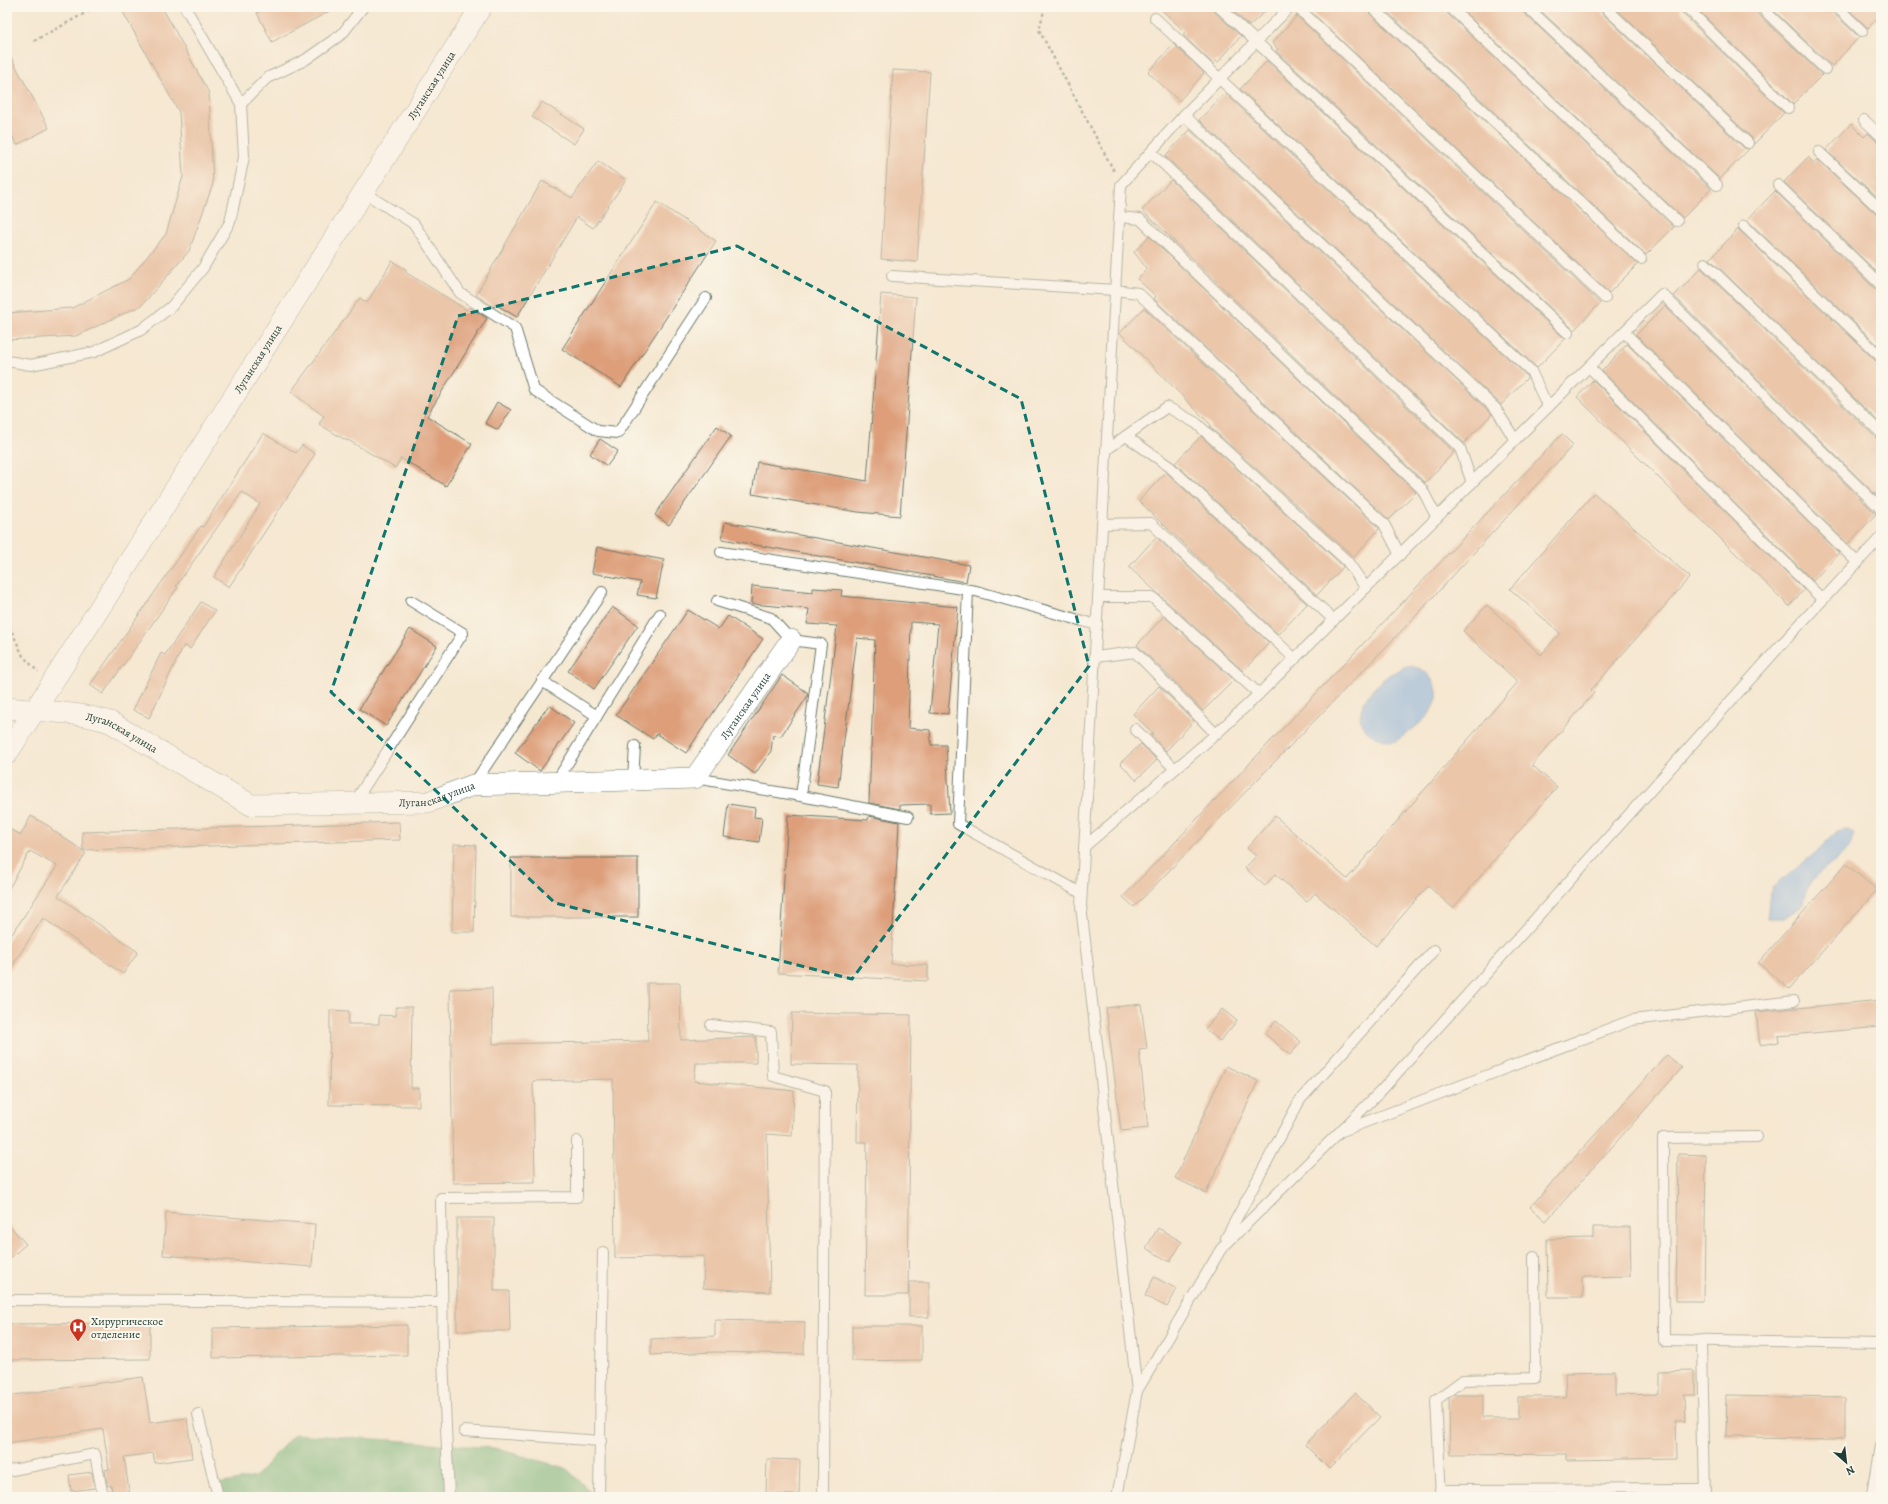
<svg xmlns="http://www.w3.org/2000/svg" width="1888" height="1504" font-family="Alegreya,serif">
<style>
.forest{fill:#68b075;stroke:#447654}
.water{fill:#76aae3;stroke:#4a748c}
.building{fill:#dd9e79}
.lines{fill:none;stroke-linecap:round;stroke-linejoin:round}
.service-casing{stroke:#6a796b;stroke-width:12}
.minor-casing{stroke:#6a796b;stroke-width:22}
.path{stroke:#6a796b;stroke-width:2.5;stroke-dasharray:3 3;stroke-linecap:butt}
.service{stroke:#fff;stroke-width:10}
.minor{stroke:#fff;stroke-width:21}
.marked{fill:none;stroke:#0f766e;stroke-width:3;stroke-dasharray:8 5;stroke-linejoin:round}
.labels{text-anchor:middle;stroke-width:4;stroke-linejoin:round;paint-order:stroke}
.street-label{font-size:11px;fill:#1f3d34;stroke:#fbf7ec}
.poi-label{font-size:11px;fill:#1f3d34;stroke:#fbf7ec;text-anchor:start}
</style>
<rect width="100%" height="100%" fill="#fbf7ec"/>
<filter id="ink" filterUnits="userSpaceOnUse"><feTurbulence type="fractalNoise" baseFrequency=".025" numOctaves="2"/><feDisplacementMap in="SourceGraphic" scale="8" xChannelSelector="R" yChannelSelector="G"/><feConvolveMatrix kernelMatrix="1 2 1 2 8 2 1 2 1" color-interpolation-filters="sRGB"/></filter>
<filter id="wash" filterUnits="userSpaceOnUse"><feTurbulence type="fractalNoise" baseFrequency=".012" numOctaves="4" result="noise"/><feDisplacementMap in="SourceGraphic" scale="16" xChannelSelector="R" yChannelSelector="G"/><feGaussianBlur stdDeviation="0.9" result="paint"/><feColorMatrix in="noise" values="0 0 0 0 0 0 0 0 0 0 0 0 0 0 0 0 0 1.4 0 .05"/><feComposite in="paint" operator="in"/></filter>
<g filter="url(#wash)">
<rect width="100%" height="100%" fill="#f5e8d1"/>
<!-- forest -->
<polygon class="forest" points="294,1434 392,1440 494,1448 566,1468 592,1493 590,1497 222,1497 218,1484 255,1477"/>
<!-- water -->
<g class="water">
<path d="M 1406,666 C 1419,667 1425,669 1432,680 C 1451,706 1414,728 1395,742 C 1352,736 1351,710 1380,682 C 1387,675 1398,671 1406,666 Z"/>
<path d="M 1844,829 L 1854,833 C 1853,836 1853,842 1851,845 C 1850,848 1847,850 1845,852 C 1828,871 1805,876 1803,905 L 1784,918 L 1768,918 L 1767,907 L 1772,888 L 1815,853 L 1837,831 Z"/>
</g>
<g id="blocks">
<!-- building -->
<g class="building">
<polygon points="120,7 162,7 209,93 213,184 189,251 142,305 76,336 7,340 7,313 72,308 129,279 166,234 183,176 179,112"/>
<polygon points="267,7 337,7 272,42 257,13"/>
<polygon points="1159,7 1213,7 1215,12 1241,36 1218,62 1216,61 1213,64 1183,35 1185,32"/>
<polygon points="1229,7 1270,7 1249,26"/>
<polygon points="1306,7 1366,7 1368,12 1638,264 1609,293"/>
<polygon points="1382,7 1444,7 1446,12 1674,227 1646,255"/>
<polygon points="1459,7 1521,7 1523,12 1711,189 1683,218"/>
<polygon points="1537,7 1599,7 1601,12 1744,148 1749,149 1720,179"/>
<polygon points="1614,7 1680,7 1681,12 1784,113 1754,144 1752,138"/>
<polygon points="1695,7 1755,7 1756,12 1822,75 1793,104"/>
<polygon points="1770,7 1831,7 1832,12 1859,37 1832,66"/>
<polygon points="1846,7 1881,7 1881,14 1868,28"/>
<polygon points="1297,16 1600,303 1574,330 1276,51 1278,49 1272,43"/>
<polygon points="1174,44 1204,73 1179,101 1148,72"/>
<polygon points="7,50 49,128 17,145 7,126"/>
<polygon points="1267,61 1565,339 1537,368 1240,89"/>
<polygon points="893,70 930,72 917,262 881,259"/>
<polygon points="1225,93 1526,375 1527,378 1501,405 1199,120"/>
<polygon points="542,102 584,129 574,144 532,117"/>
<polygon points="1851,124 1864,137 1868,133 1877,141 1881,142 1881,201 1826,150"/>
<polygon points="1190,130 1491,413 1492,414 1464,443 1165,156"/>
<polygon points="1808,157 1814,163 1817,159 1877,215 1881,216 1881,276 1784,182"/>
<polygon points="598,161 626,180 593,228 577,217 517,317 495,304 494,307 476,295 542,181 572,198"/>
<polygon points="1171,180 1454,452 1425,483 1142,210"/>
<polygon points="1775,191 1876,290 1881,291 1881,348 1747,220"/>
<polygon points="657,202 716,241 621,387 562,349"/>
<polygon points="1738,229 1877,362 1881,363 1881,424 1710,259"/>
<polygon points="1149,236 1416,492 1389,520 1154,299 1156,296 1137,279 1147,269 1134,252"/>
<polygon points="392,261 407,270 405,272 467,310 469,307 487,318 427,416 472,444 446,486 401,458 395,468 348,440 347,441 319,424 324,416 291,392 360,298 367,303"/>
<polygon points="1701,268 1876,438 1881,439 1881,500 1674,296"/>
<polygon points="881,294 916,297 900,516 858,512 752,494 757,462 867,481"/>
<polygon points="1665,306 1876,514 1848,544 1636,335"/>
<polygon points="1144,308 1379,528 1379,529 1354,557 1210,427 1211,425 1120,333"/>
<polygon points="1627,344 1839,553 1813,581 1602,371"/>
<polygon points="1593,380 1804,590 1789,606 1577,397"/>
<polygon points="497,402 511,410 498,430 485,423"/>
<polygon points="717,426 731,436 669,525 655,515"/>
<polygon points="263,433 296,453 302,445 315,454 229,587 214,577 260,504 242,492 176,586 178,587 103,694 90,685 201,526 203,527"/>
<polygon points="1562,434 1573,445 1415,617 1134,907 1123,897"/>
<polygon points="1201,436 1342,565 1343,567 1317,595 1175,463"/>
<polygon points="600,439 618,451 607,466 590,454"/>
<polygon points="1166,472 1307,604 1280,633 1278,634 1139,501"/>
<polygon points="1594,493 1690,577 1591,690 1594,693 1532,765 1557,787 1453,908 1428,886 1376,946 1315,893 1307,902 1275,874 1265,886 1245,868 1256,856 1247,848 1275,816 1347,879 1518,682 1463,631 1487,605 1541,655 1560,633 1510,589"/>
<polygon points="725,522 969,565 966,582 722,539"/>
<polygon points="1156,537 1269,643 1243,671 1129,567"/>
<polygon points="597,547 664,560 656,598 637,595 640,582 592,573"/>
<polygon points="752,586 813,592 813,588 842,590 841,596 958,607 948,714 930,713 938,624 911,622 908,728 930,730 931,745 946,745 950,813 930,814 930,804 900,805 900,809 869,803 875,640 857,638 838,787 817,784 837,626 807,624 809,609 751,604"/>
<polygon points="201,602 215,611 190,649 184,645 149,718 133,710 161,653 165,655"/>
<polygon points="612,607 638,625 594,689 568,671"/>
<polygon points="688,610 719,629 728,616 763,639 686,753 657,734 653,739 616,715"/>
<polygon points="1164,616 1234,680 1203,711 1169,676 1137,645"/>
<polygon points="410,629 437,646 386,726 359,709"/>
<polygon points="782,675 808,693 807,697 781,736 773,735 771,751 755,774 728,755"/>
<polygon points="1159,686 1194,721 1166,751 1151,735 1153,733 1133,714"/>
<polygon points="549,705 574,723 540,771 515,753"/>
<polygon points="1141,744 1157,760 1136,780 1120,763"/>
<polygon points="728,804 755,808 754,817 762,818 759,842 724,837"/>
<polygon points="788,815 868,820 869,816 899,822 891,964 928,965 928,981 778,973"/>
<polygon points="31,816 52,828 51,829 86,853 58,896 138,952 123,974 43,918 7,974 7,942 57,866 30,851 7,892 7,837 11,830 21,835"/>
<polygon points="399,822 400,840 83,850 82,832"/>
<polygon points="454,844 476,845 474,932 452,932"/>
<rect x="511" y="858" width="127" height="59"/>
<polygon points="1846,864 1877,890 1789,989 1758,963"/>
<polygon points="647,983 680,983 681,1040 756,1037 756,1063 696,1063 694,1081 794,1091 792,1136 767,1134 770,1292 703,1288 704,1256 615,1258 613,1079 533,1081 535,1182 453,1183 450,989 492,988 493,1044 648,1041"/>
<polygon points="1881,1000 1881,1027 1778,1036 1779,1042 1760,1045 1756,1012"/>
<polygon points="1141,1004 1147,1049 1139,1050 1148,1128 1121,1131 1106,1008"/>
<polygon points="396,1007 412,1007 411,1088 419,1088 419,1106 329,1105 330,1010 349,1011 348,1024 379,1024 379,1015 396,1016"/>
<polygon points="1222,1009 1237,1021 1220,1041 1205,1029"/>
<polygon points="792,1013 911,1015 908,1295 865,1295 867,1142 857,1142 858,1065 791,1064"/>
<polygon points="1276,1021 1301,1042 1290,1055 1265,1034"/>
<polygon points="1667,1055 1682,1068 1546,1221 1530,1207"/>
<polygon points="1226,1066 1258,1081 1206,1193 1175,1178"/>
<polygon points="1678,1154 1706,1155 1704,1301 1676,1301"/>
<polygon points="166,1212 315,1224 312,1267 163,1255"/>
<polygon points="457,1218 494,1218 494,1291 509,1291 510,1331 457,1331"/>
<polygon points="7,1223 26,1244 7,1261"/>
<polygon points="1593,1227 1630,1227 1631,1276 1583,1277 1583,1297 1548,1297 1547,1239 1593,1238"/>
<polygon points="1158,1228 1182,1242 1170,1262 1146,1248"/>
<polygon points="1154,1277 1177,1289 1167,1307 1145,1296"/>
<rect x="909" y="1282" width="20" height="35"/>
<polygon points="715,1320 805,1322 804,1354 715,1352 651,1355 651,1339 715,1336"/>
<polygon points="150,1323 150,1359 7,1360 7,1324"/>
<polygon points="407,1325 407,1355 213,1358 213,1328"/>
<polygon points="852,1326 922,1326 922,1360 852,1361"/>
<polygon points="1694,1370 1694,1395 1684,1395 1685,1421 1675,1421 1676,1458 1567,1460 1567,1454 1450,1455 1449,1398 1453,1395 1483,1395 1483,1418 1518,1418 1518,1397 1566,1397 1565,1373 1615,1372 1615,1395 1659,1394 1659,1371"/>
<polygon points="143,1377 150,1423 187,1418 192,1458 155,1463 153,1453 124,1457 130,1497 113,1497 111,1485 107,1486 105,1470 109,1469 103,1429 7,1443 7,1396"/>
<polygon points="1355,1393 1380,1417 1329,1469 1305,1445"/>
<polygon points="1726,1395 1846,1397 1846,1438 1725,1437"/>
<polygon points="767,1459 800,1460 799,1495 766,1494"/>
<polygon points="92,1472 95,1488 71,1491 69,1475"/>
</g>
</g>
</g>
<g filter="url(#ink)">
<use href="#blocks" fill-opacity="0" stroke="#6a796b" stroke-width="1"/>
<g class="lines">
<!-- service casing -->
<g class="service-casing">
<g id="service">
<polyline points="185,7 241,104"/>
<polyline points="1219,7 1568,333"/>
<polyline points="1297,7 1605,298"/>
<polyline points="1372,7 1641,259"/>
<polyline points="1450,7 1677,221"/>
<polyline points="1527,7 1717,185"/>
<polyline points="1605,7 1748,143"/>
<polyline points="1686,7 1788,108"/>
<polyline points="1761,7 1825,69"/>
<polyline points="1837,7 1862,31"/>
<polyline points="1155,18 1531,371 1548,407"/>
<polyline points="1184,115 1496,409 1515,440"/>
<polyline points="1864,120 1881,136"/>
<polyline points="1151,152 1460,448 1472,483"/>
<polyline points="1819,152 1881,210"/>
<polyline points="1778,185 1881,285"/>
<polyline points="363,192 414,224 460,293 515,328 534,390 598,431 618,433 706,298"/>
<polyline points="1119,217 1140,219 1422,489 1437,518"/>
<polyline points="1744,226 1881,357"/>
<polyline points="1705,263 1881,433"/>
<polyline points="892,276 1115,290 1138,293 1384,524 1400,555"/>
<polyline points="1624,332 1858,563"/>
<polyline points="7,361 31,365 94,352 141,330 171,307 203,268 230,222 244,157 241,104 267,78 305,60 342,34 363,7"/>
<polyline points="1589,367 1823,600"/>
<polyline points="1126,436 1170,467 1334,620"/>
<polyline points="1106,450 1167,407 1196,423 1347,561 1366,588"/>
<polyline points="1102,524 1151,523 1295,659"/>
<polyline points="721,552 976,591 1097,625"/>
<polyline points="968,590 958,824 1081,893"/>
<polyline points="1098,597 1152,597 1259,694"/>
<polyline points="717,601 771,618 791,640 821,644 801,796"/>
<polyline points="1095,657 1135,652 1216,734"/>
<polyline points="542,681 597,716"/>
<polyline points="1135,729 1175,769"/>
<polyline points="695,778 801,796 908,817"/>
<polyline points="633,780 635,746"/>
<polyline points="556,782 660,614"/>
<polyline points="473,785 602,592"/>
<polyline points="354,803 463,633 411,601"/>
<polyline points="1084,847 1216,734 1259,694 1662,294 1881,509"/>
<polyline points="711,1025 771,1032 773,1076 825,1091 823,1497"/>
<polyline points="1342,1131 1632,1020 1794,1001"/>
<polyline points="1757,1137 1663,1138 1664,1340 1881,1344"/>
<polyline points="1226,1238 1300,1100 1434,950"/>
<polyline points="7,1300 442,1302"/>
<polyline points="1702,1340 1705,1497"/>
<polyline points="1137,1391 1221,1249 1380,1092 1790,635 1881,537"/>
<polyline points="198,1414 218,1497"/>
<polyline points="464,1431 601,1441"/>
<polyline points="7,1471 95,1454 103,1497"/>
<polyline points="1440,1490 1705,1489"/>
<polyline points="449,1497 443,1357 441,1198 577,1197 577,1141"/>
<polyline points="599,1497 603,1252"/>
<polyline points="1117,1497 1137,1391 1081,906 1121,185 1184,115 1290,7"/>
<polyline points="1441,1497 1436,1400 1463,1380 1535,1378 1534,1257"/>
<polyline points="1873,1497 1881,1445"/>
</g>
</g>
<!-- minor casing -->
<g class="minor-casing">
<g id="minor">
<path id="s1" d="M 7,708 C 42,712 76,711 110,722 L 251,805 L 428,802 L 473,785 L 695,778 L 791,640"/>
<path id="s2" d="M 7,754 L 481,7"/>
</g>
</g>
<!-- path -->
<g class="path">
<polyline points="1045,7 1039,30 1115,173"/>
<polyline points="34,41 96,7"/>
<polyline points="7,621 23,656 38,672"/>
</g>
<!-- service -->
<use href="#service" class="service"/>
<!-- minor -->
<use href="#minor" class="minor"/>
</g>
</g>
<!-- marked area -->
<path d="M0 0H1888V1504H0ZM 737,246 L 1021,399 L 1089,666 L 852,979 L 555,903 L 331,692 L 458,316 Z" fill="#f5e8d1" fill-opacity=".55" fill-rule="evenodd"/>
<path class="marked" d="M 737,246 L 1021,399 L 1089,666 L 852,979 L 555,903 L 331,692 L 458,316 Z"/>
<!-- icons -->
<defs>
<g id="hospital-pin" transform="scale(0.9)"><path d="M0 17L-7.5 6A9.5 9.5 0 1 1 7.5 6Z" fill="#c8321e" stroke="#fbf7ec"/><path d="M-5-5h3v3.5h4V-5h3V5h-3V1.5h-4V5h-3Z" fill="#fff"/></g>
</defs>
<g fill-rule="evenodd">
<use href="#hospital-pin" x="78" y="1327"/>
</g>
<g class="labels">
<!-- street labels -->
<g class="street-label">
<text dy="4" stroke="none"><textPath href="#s2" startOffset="792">Луганская улица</textPath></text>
<text dy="4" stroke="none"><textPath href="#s2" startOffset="468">Луганская улица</textPath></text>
<text dy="4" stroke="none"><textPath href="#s1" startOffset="803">Луганская улица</textPath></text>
<text dy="4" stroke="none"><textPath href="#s1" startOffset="119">Луганская улица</textPath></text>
<text dy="4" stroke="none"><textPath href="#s1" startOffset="455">Луганская улица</textPath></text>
</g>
<!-- poi labels -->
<g class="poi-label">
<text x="91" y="1325">Хирургическое<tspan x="91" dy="13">отделение</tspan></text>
</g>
</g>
<!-- margin -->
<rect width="1888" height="1504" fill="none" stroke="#fbf7ec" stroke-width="24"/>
<!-- north arrow -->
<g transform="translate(1846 1462) rotate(152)" stroke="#fbf7ec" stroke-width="3" paint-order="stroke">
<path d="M0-3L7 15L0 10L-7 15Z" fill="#1f3d34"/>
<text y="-6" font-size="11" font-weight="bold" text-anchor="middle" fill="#1f3d34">N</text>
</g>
</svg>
